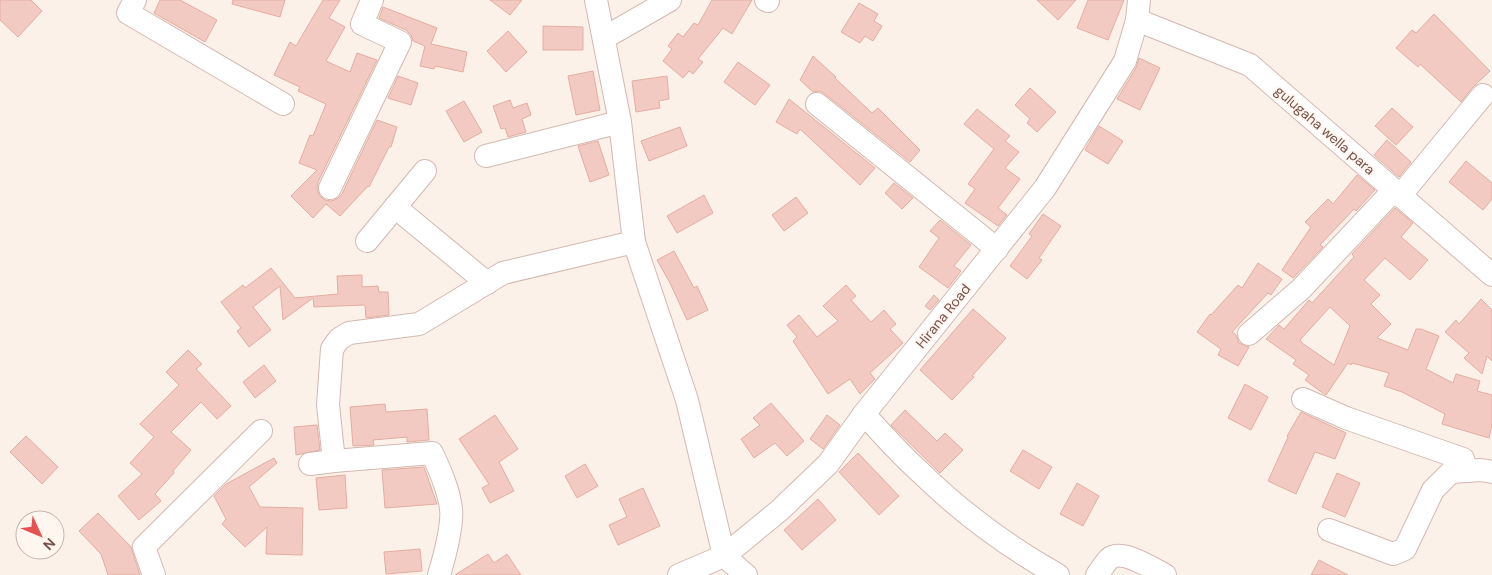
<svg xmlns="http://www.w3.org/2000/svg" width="1492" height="575" font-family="'DM Sans',sans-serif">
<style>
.building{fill:#f2cac1;stroke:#e4ada1;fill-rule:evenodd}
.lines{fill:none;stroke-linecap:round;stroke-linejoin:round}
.minor-casing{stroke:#d2b9b1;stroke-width:24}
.minor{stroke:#fff;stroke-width:22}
.labels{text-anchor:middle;stroke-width:4;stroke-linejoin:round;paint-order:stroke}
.street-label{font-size:14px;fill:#78534c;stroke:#fff6f0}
</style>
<rect width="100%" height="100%" fill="#fcf1e9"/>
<!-- building -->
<g class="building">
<polygon points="0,0 31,0 42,11 18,37 0,20"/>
<polygon points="160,0 180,0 217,20 205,42 154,13"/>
<polygon points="233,0 285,0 280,17 232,4"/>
<polygon points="323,0 340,0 329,18 345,27 326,61 350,72 357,53 377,60 318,182 317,189 320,196 325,200 331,201 337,199 342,194 377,120 397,127 391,147 389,147 369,187 368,186 340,216 326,204 313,218 291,196 317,170 299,163 310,135 313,136 326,104 298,91 300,87 274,75 290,42 296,46"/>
<polygon points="490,0 522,0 510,15"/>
<polygon points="712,0 752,0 732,34 723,28 698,59 703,62 693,74 689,71 683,78 663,61 672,49 668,46 678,33 683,37 694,23 698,25"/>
<polygon points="1037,0 1076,0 1058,20"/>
<polygon points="1088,0 1124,0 1108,40 1077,28"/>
<polygon points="859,3 878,14 874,21 882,26 873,41 865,36 860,43 841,32"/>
<polygon points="383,7 437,28 431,44 467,52 463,72 435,66 434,69 420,66 425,46 413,41 411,35 406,30 379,18"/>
<polygon points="1434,14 1490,71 1473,87 1461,102 1420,64 1418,67 1396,48 1412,30 1416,33"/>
<polygon points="543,26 583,27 583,50 543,50"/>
<polygon points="508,31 527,52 506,72 487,51"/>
<polygon points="813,56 836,77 835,78 872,113 878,108 920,150 910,162 825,94 819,91 813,92 800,80"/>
<polygon points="1139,58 1160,68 1140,110 1117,99 1136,68"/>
<polygon points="738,62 770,85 755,105 724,82"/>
<polygon points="593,71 600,110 576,115 568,76"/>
<polygon points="398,76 418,83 411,105 388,98"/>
<polygon points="667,76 669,99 659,101 660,108 636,112 632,81"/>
<polygon points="1030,88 1056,112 1037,132 1027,123 1030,119 1015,105"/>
<polygon points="789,99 875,168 860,185 800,129 797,134 776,122"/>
<polygon points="510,100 513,108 527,103 531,115 522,119 526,132 508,137 505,128 501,129 493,106"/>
<polygon points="464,101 482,132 464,142 446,111"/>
<polygon points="1392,108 1413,127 1396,145 1375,126"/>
<polygon points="977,109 1010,136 1005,141 1019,152 1005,168 1020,179 998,208 1007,215 998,226 965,203 975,189 968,184 994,149 964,124"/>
<polygon points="1099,126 1123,141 1108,164 1085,150"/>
<polygon points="680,127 687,146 649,161 641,141"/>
<polygon points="1387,140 1411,162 1399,177 1374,155"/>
<polygon points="598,141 609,175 590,182 578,146"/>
<polygon points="1466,161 1492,183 1492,199 1483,210 1449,182"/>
<polygon points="1357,175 1375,190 1356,211 1354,209 1320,245 1323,247 1293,278 1282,270 1311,227 1305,222 1328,199 1333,204"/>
<polygon points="894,183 913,198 902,209 885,193"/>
<polygon points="704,195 713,213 677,233 667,216"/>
<polygon points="796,197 808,213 784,231 772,215"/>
<path d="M 1395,208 L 1413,223 L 1401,237 L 1428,260 L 1410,280 L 1385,258 L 1364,280 L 1380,295 L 1371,304 L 1391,324 L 1377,338 L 1408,350 L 1416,329 L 1421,329 L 1439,336 L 1426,369 L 1453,383 L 1456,374 L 1480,381 L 1477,391 L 1492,395 L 1492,425 L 1489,438 L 1442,424 L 1445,414 L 1402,392 L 1384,386 L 1389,373 L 1352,363 L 1351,365 L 1348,363 L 1326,395 L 1324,394 L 1305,380 L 1309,375 L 1293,364 L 1296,360 L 1266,339 L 1279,325 L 1284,329 L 1309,300 L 1312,303 L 1354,257 L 1352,254 ZM 1330,307 L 1350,326 L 1334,365 L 1302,343 L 1300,340 Z"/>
<polygon points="1043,214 1061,226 1039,258 1042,260 1027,279 1010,266 1032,236 1029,234"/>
<polygon points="940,220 971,245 954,266 961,271 948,288 919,267 939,238 930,231"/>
<polygon points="674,251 694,288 697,286 708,310 687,320 670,283 657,260"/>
<polygon points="1258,263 1282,279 1271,295 1268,293 1232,332 1236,335 1239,343 1249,347 1238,366 1218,355 1221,349 1197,332 1210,314 1211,315 1238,285 1242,288"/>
<polygon points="271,268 295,298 338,294 337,276 362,275 362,287 378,286 379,292 388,292 389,315 366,318 365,305 314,307 313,298 283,320 280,286 253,307 271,330 249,347 237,331 241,328 221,302 243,285 245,288"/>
<polygon points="846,285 856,296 851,300 871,322 884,310 896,324 890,329 903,343 870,373 875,379 860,394 850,379 828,394 793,341 797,337 787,325 799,315 817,337 838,321 823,306"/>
<polygon points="934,295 939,300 930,310 925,306"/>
<polygon points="1481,299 1492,310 1492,361 1487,356 1482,374 1464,358 1469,353 1445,332 1456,320 1459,324"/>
<polygon points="973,309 1006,338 972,376 974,377 952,400 920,370"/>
<polygon points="188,350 202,364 196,369 231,406 217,419 201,402 171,432 191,450 173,471 174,473 155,494 161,501 139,520 118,496 142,474 130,463 154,437 140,424 179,385 166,372"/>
<polygon points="264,365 276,381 255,398 243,382"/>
<polygon points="1245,384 1268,397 1251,430 1228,418"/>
<polygon points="771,403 804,441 787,456 775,443 754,458 741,439 760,425 753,418"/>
<polygon points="385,404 386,412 427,409 429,440 407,442 407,437 373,440 374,445 353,446 350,407"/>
<polygon points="905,410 937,441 945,433 963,450 940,473 891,425"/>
<polygon points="1301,412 1346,433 1335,459 1315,452 1296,494 1268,481 1288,437 1287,436"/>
<polygon points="495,415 518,449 499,462 514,491 490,503 482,488 489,484 459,439"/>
<polygon points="827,415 840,425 823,449 810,439"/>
<polygon points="317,425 320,450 296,455 294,427"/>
<polygon points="26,436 58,467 42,484 10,452"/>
<polygon points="1023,450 1052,467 1039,489 1010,471"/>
<polygon points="858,453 899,496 879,515 839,472"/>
<polygon points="274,458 277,463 249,487 260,507 303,508 302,555 266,554 267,527 245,547 222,524 226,519 214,496 226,484"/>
<polygon points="585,464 598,486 577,498 565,476"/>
<polygon points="424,467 437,504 385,508 382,470"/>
<polygon points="1337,473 1360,483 1345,517 1322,507"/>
<polygon points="345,475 347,508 319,510 316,478"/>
<polygon points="1077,483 1099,496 1083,526 1060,514"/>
<polygon points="643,488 660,526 618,545 609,525 627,517 619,499"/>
<polygon points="818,499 836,520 802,550 784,530"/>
<polygon points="98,513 131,547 140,575 108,575 101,554 79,531"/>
<polygon points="420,549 422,571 386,574 384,552"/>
<polygon points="488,554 494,563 507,554 521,575 455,575"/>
<polygon points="1319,560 1348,575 1311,575"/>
</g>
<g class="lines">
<!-- minor casing -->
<g class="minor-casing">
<g id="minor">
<polyline points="135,0 128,13 283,104"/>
<polyline points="596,0 620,122 634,242 687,400 724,556 746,575"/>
<polyline points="766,0 768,1"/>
<polyline points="1137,20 1250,65 1492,275"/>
<polyline points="604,38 670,0"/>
<polyline points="817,104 997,249"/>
<polyline points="486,156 620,122"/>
<polyline points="330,188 400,42 362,24 372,0"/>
<polyline points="1400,196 1483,95"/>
<polyline points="395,207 487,283"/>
<polyline points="367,241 425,171"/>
<polyline points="1249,334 1301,289 1394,190"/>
<polyline points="1303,399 1346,418 1463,459 1467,471"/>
<path d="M 864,414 C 882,434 900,454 920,472 C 961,512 1008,547 1058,575"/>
<polyline points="310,464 334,461"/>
<polyline points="1329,530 1393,554 1405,549 1433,490 1451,472 1481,470 1492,472"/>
<polyline points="154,575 144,547 261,431"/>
<path d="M 439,575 C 444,559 453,525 451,509 C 449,490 440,470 432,453 L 334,461 L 328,405 L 332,349 L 339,339 L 349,333 L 419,324 L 503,273 L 634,242"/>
<polyline points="679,575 724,556 780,510 828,464 864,414 1045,188 1125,61 1137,20 1139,0"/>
<path d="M 1097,575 C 1101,570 1105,563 1109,559 C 1122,548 1153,569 1165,575"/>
</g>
</g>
<!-- minor -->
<use href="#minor" class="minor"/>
</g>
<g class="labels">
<!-- street labels -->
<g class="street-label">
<text transform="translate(1325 130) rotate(41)" y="5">gulugaha wella para</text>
<text transform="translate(943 316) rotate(-51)" y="5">Hirana Road</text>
</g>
</g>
<!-- north arrow -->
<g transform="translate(40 535) rotate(134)"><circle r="24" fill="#fff6f0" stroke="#c9b5ae"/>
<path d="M0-4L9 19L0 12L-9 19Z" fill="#e55250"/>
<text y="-8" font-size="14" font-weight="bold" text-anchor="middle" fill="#78534c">N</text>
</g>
</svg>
